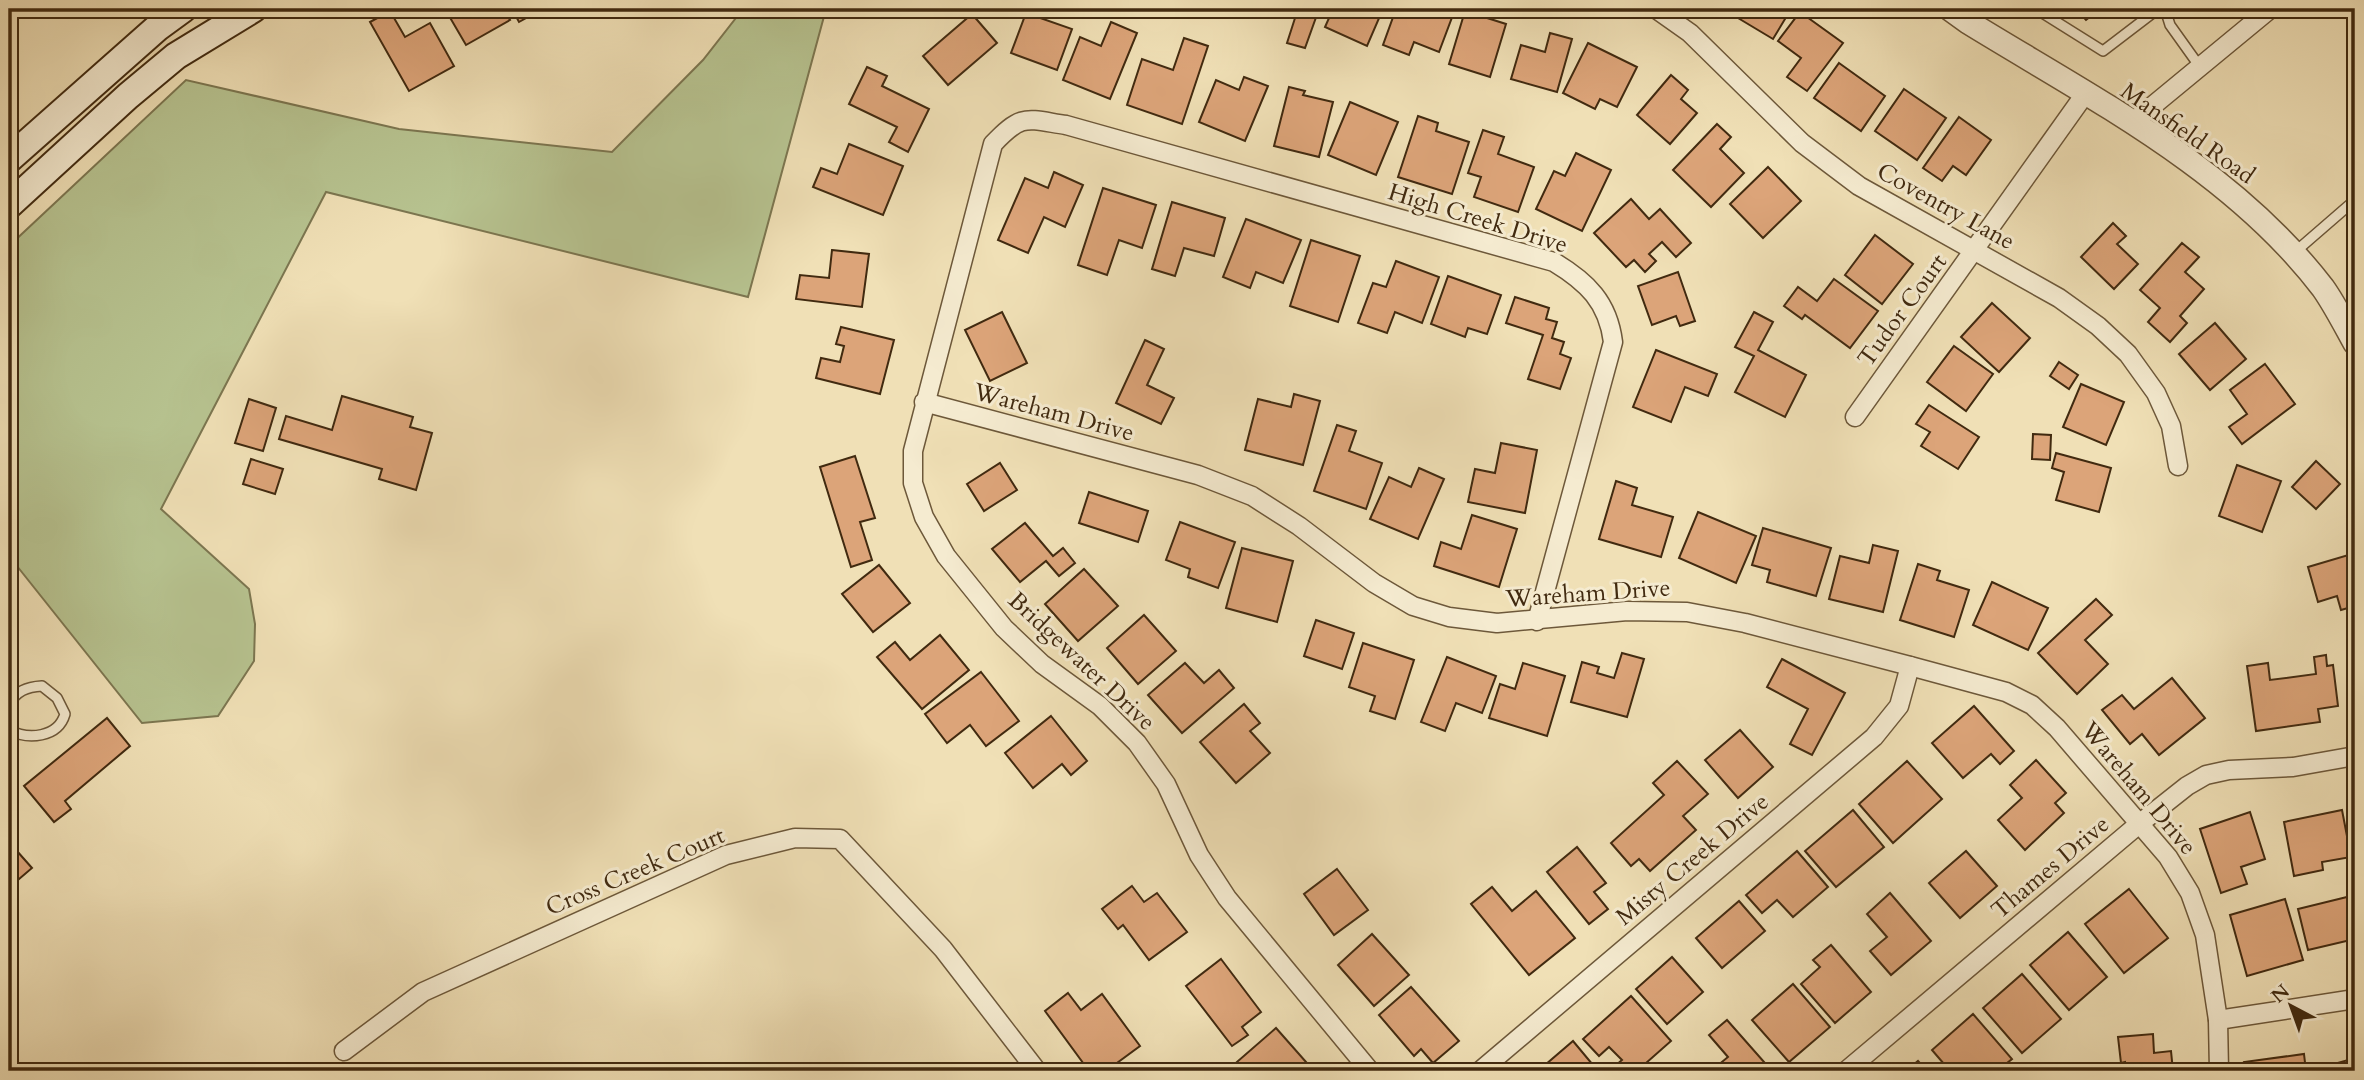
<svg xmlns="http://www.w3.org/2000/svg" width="2364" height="1080" font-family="Cardo,serif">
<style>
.green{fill:#b7c390;stroke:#7c7650;stroke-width:2}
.building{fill:#dca479;stroke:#412a10;stroke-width:2}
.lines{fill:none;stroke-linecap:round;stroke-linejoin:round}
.service-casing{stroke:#6d583a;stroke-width:12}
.minor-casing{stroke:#6d583a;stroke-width:21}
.tertiary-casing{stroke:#6d583a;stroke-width:26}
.secondary-casing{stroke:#412a10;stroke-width:30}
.service{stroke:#f5ebd0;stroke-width:9}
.minor{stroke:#f5ebd0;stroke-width:18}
.tertiary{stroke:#f5ebd0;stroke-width:23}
.secondary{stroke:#f5ebd0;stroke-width:26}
.labels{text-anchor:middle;stroke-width:6;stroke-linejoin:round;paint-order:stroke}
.street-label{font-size:24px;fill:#412a10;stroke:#f5ebd0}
</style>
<rect width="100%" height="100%" fill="#f0e0b6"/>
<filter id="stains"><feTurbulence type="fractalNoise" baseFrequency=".00286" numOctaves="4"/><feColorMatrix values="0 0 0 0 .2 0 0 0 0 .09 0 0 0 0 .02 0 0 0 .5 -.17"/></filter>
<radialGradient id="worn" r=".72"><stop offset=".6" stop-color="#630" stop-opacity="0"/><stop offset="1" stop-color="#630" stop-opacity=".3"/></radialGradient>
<!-- green -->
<polygon class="green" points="743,9 826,9 748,297 326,192 161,509 249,589 255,624 254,661 218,716 142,723 9,556 9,246 186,80 399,129 612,152 703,60"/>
<!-- building -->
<g class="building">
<polygon points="445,9 503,9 510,20 466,45"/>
<polygon points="512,9 533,9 535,13 519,22"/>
<polygon points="1277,9 1319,9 1305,48 1287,43 1296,15"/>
<polygon points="1333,9 1383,9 1367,46 1325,27"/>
<polygon points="1396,9 1446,9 1454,12 1439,52 1414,42 1409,55 1383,45"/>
<polygon points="1737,9 1791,9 1773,39 1733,15"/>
<polygon points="2076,9 2100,9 2086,20"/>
<polygon points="390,11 405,37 430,23 454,66 409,91 370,22"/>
<polygon points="1465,11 1506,24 1490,77 1449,64"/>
<polygon points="1800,12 1843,43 1807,91 1787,77 1801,58 1778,41"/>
<polygon points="1026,13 1072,29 1057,70 1011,53"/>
<polygon points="972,14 997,43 948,85 923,56"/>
<polygon points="1111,22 1137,33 1110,99 1063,80 1080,37 1101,46"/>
<polygon points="1550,33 1572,39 1557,92 1511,79 1521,45 1545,52"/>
<polygon points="1184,38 1208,46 1182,124 1127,105 1142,59 1173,70"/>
<polygon points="1588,43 1637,67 1617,107 1600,99 1595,109 1563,93"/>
<polygon points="1839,63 1885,96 1861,131 1814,98"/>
<polygon points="867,67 887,76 882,86 929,109 908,152 889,142 897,127 849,104"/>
<polygon points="1671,75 1688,90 1681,99 1697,113 1670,144 1637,115"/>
<polygon points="1244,77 1268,86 1245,141 1199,122 1216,80 1239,90"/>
<polygon points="1289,87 1305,91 1303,95 1333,102 1319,157 1274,146"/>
<polygon points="1904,89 1946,118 1917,160 1875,131"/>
<polygon points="1350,102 1398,122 1376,175 1328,155"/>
<polygon points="1418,116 1438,123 1436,131 1469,142 1452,194 1398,177"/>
<polygon points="1959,117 1991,140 1966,175 1953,166 1942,181 1923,168"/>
<polygon points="1717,124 1731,137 1720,149 1744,173 1711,207 1673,170"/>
<polygon points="1483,130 1504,137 1498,154 1534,167 1518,212 1474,197 1481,177 1468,173"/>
<polygon points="849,144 903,166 883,215 813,187 821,168 837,174"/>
<polygon points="1576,153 1611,170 1582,231 1536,209 1554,171 1565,176"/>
<polygon points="1768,167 1801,201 1763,238 1730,204"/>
<polygon points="1054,172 1083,185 1065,227 1044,217 1028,253 998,240 1025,178 1048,188"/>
<polygon points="1103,188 1156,205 1142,248 1119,240 1107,275 1078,265"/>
<polygon points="1631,199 1649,219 1660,209 1691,243 1676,257 1662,242 1649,254 1656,261 1645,272 1634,260 1626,267 1594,233"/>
<polygon points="1172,202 1225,218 1214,256 1184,248 1175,276 1152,269"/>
<polygon points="1246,219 1301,240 1283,283 1256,272 1250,288 1223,277"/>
<polygon points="2113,223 2126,236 2117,244 2138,264 2114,289 2081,257"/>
<polygon points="1875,235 1913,264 1882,304 1845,275"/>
<polygon points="1311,240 1360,256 1338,322 1290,306"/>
<polygon points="2182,243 2199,257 2185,272 2204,289 2180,316 2187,323 2170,342 2148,322 2160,308 2140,290"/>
<polygon points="832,250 869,254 862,307 796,299 800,275 829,278"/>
<polygon points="1396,261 1439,277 1422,323 1395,312 1387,333 1358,323 1373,283 1386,287"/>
<polygon points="1678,272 1695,321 1680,326 1676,316 1652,325 1638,286"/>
<polygon points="1448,276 1501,295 1487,334 1468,328 1465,337 1431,324"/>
<polygon points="1834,279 1878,311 1850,348 1805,315 1802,319 1784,306 1798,287 1817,301"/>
<polygon points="1515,297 1549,308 1546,319 1557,322 1552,338 1564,342 1560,354 1571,358 1560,389 1528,379 1543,335 1506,323"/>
<polygon points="1992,303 2030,338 1999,372 1961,337"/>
<polygon points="1002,312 1027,363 990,381 965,330"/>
<polygon points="1754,312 1773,322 1758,350 1806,375 1785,417 1735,392 1754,356 1735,347"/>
<polygon points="2215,323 2246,359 2210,390 2179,354"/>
<polygon points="841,327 894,340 880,394 816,378 821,358 840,362 844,346 836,344"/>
<polygon points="1145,340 1164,349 1147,385 1174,398 1161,424 1116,403"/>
<polygon points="1954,346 1993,374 1966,411 1927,382"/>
<polygon points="1656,350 1717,374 1708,396 1685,387 1671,422 1633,407"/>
<polygon points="2059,362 2078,375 2069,389 2050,376"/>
<polygon points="2265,364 2295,404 2242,444 2229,427 2247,414 2230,390"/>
<polygon points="2081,384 2124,402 2106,445 2063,427"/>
<polygon points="1294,394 1320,401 1303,465 1245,450 1258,399 1291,407"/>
<polygon points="342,396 413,417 410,427 432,433 416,490 379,479 382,469 279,439 286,416 332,430"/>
<polygon points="249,399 276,408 263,451 235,443"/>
<polygon points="1929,405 1979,437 1958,469 1921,446 1930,432 1916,424"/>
<polygon points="1337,425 1356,431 1349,451 1382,463 1366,509 1314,491"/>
<polygon points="2033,434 2051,435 2050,460 2032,459"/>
<polygon points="1501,443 1537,450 1525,513 1468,502 1475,469 1495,473"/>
<polygon points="2056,453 2111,468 2099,512 2056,500 2064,472 2052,468"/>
<polygon points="855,456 875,518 860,522 872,560 851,567 820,467"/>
<polygon points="251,459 283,469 275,494 243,484"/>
<polygon points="2316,461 2340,484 2316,509 2292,487"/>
<polygon points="1000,463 1017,490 984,511 967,484"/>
<polygon points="2237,465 2281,481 2262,532 2219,516"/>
<polygon points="1419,468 1444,479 1418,539 1370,519 1389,477 1411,487"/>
<polygon points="1616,481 1637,488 1632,505 1673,517 1661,557 1599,539"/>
<polygon points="1089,492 1148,511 1138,542 1079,523"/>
<polygon points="1698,512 1756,536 1736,583 1679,558"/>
<polygon points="1472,515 1517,529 1499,587 1434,566 1441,542 1461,549"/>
<polygon points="1180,522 1235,542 1218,588 1188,577 1190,569 1166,560"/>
<polygon points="1025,523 1053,556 1063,548 1075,563 1059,576 1046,561 1020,582 992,549"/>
<polygon points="1763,528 1831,548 1816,596 1767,582 1770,570 1752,565"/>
<polygon points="1873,545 1898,551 1883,612 1829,599 1840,556 1869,563"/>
<polygon points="1242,548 1293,561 1277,622 1226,608"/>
<polygon points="2355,553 2355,606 2341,610 2337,596 2318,602 2308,567"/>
<polygon points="1918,564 1940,571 1937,580 1969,590 1954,637 1900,620"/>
<polygon points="879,565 910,603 873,632 842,594"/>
<polygon points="1084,569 1118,606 1078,641 1045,604"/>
<polygon points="1992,582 2048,608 2028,650 1973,625"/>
<polygon points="2096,599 2112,615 2085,640 2108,664 2077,694 2038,653"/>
<polygon points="1144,615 1176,651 1138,684 1107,648"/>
<polygon points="1316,620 1354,633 1342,669 1304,656"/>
<polygon points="940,635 969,670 922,709 877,657 895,642 910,660"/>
<polygon points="1363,643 1414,660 1395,719 1370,711 1375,696 1349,687"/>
<polygon points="1622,653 1644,659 1627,717 1571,702 1582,662 1599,667 1597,673 1614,678"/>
<polygon points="2326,655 2327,666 2333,665 2338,706 2318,709 2320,722 2256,731 2247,666 2268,663 2270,680 2316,674 2314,657"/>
<polygon points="1447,657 1496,676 1482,713 1456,703 1445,731 1421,722"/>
<polygon points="1782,659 1845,693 1812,755 1790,744 1808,709 1767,687"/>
<polygon points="1185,663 1204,683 1219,670 1234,688 1182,733 1148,695"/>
<polygon points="1523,663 1565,676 1547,736 1489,718 1500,684 1515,689"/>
<polygon points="981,672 1019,721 986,746 970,725 947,743 925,714"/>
<polygon points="2172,678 2205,718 2159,755 2142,734 2130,744 2102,710 2122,695 2134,709"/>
<polygon points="1244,704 1260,723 1250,731 1270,753 1236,783 1200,742"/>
<polygon points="1974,706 2014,751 2000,764 1991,754 1963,778 1932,743"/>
<polygon points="1051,716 1087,761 1071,775 1062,764 1033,788 1005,753"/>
<polygon points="107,718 130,746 65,801 71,809 54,822 24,786"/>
<polygon points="1740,730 1773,767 1738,798 1705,760"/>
<polygon points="2036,760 2066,793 2055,803 2064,813 2025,850 1998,820 2022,798 2010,785"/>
<polygon points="1677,761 1708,794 1683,816 1696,830 1650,871 1639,859 1631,866 1611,843 1664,795 1653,783"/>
<polygon points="1907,761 1942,799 1893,843 1859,804"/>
<polygon points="1853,810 1884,847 1836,887 1805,851"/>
<polygon points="2342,810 2351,857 2322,862 2323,870 2294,876 2284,822"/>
<polygon points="2250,812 2265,859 2241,867 2247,884 2221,893 2200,829"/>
<polygon points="9,842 32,868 12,885 9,881"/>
<polygon points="1577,847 1606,883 1594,892 1608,909 1589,924 1547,872"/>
<polygon points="1797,851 1828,887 1793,917 1777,900 1762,913 1746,895"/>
<polygon points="1966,851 1997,886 1960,918 1929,883"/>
<polygon points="1337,869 1368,910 1334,935 1304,894"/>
<polygon points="1132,886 1144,902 1157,893 1187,932 1149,960 1123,925 1118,929 1102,909"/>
<polygon points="1492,887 1512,911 1536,891 1575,938 1529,975 1471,904"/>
<polygon points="2129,889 2168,938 2124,973 2085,924"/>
<polygon points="1890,893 1931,941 1891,975 1870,951 1887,937 1867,914"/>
<polygon points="2351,896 2355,914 2355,939 2308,950 2298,909"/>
<polygon points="2285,899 2303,960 2247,976 2230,915"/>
<polygon points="1739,901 1765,931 1722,968 1696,938"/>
<polygon points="2068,932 2107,977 2069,1010 2030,965"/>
<polygon points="1372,934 1409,975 1374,1006 1338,965"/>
<polygon points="1831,945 1871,992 1835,1023 1801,984 1820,967 1813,960"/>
<polygon points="1672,957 1703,992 1667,1024 1636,989"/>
<polygon points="1221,959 1261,1012 1242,1027 1248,1035 1232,1046 1186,986"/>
<polygon points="2022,974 2061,1019 2022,1053 1983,1008"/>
<polygon points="1793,984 1830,1027 1789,1062 1752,1020"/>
<polygon points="1411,987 1459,1041 1433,1063 1421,1049 1414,1056 1379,1015"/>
<polygon points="1068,993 1081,1010 1102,994 1140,1046 1106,1071 1089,1071 1045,1011"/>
<polygon points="1631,996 1671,1041 1637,1071 1609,1071 1622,1060 1609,1047 1599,1056 1583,1039"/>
<polygon points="1973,1014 2012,1059 1997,1071 1950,1071 1932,1050"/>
<polygon points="1727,1020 1772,1071 1711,1071 1728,1057 1709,1035"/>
<polygon points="1276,1028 1314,1071 1233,1071 1230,1068"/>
<polygon points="2153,1034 2154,1053 2171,1051 2173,1071 2125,1071 2125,1062 2121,1063 2118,1037"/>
<polygon points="1573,1041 1598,1071 1538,1071"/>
<polygon points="2304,1054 2306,1071 2246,1071 2244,1062"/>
<polygon points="2355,1058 2355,1071 2314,1071 2313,1070"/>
<polygon points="1918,1061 1927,1071 1906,1071"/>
</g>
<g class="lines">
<!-- service casing -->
<g class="service-casing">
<g id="service">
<polyline points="2036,9 2103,51 2158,9"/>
<polyline points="2165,9 2170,25 2200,67"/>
<polyline points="2295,252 2355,200"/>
<path d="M 9,704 C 17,691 26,687 42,686 L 57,698 L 65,714 C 58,738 28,740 9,730"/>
</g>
</g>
<!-- minor casing -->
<g class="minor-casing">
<g id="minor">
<polyline points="1656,9 1690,33 1802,143 1859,186 2059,298 2098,326 2128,354 2156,393 2171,426 2178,466"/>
<polyline points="2133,122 2270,9"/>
<polyline points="924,402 1198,475 1252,496 1299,526 1374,583 1413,606 1449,617 1497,623 1627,611 1687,612 1745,623 1910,666 2006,692 2032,705 2057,728 2168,857 2190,893 2205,935 2218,1020 2219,1071"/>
<polyline points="1855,417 2085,94"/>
<polyline points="2218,1020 2355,999"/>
<polyline points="344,1051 423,992 726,855 795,838 840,839 943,949 1037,1071"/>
<path d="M 1370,1071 L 1227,898 L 1199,855 L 1166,784 L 1137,743 L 1100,706 L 1042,664 L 1004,628 L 946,556 L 924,517 L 913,483 L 913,451 L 993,144 C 1022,113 1026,119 1066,125 L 1554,262 C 1587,282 1608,302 1613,342 L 1537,621"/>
<polyline points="1480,1071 1874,737 1899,706 1910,666"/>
<polyline points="1846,1071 2139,824 2187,786 2206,775 2229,770 2293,767 2355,756"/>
</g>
</g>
<!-- tertiary casing -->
<g class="tertiary-casing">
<path id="tertiary" d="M 1950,9 L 1968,22 C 2093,99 2232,169 2323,288 C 2335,305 2345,325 2355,343"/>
</g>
<!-- secondary casing -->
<g class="secondary-casing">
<g id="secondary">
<polyline points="9,159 157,28 183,9"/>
<polyline points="9,205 128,96 176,56 253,9"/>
</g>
</g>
<!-- service -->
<use href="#service" class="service"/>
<!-- minor -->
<use href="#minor" class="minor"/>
<!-- tertiary -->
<use href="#tertiary" class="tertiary"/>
<!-- secondary -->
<use href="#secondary" class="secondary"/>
</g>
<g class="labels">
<!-- street labels -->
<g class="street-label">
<text transform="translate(2188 133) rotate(35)" y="8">Mansfield Road</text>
<text transform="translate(1946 206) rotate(29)" y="8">Coventry Lane</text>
<text transform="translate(1478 218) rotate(17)" y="8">High Creek Drive</text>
<text transform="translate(1902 310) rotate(-54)" y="8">Tudor Court</text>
<text transform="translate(1054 412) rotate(15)" y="8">Wareham Drive</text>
<text transform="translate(1588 593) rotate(-4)" y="8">Wareham Drive</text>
<text transform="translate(1082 661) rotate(43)" y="8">Bridgewater Drive</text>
<text transform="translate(2139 788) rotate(50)" y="8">Wareham Drive</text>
<text transform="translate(1692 859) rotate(-40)" y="8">Misty Creek Drive</text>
<text transform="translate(2050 867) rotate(-40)" y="8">Thames Drive</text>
<text transform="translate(635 871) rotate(-23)" y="8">Cross Creek Court</text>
</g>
</g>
<!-- margin -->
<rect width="2364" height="1080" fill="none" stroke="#f0e0b6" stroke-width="35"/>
<rect x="10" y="10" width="2343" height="1059" fill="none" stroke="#412a10" stroke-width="3.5"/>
<rect x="18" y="18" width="2329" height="1045" fill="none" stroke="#412a10" stroke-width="2"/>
<!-- north arrow -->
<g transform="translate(2291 1006) rotate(319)" stroke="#f5ebd0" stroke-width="5" paint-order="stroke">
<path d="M0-5L12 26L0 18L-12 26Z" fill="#412a10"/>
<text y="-10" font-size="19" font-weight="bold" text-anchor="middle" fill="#412a10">N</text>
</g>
<rect width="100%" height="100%" filter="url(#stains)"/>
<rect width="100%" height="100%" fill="url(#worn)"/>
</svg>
